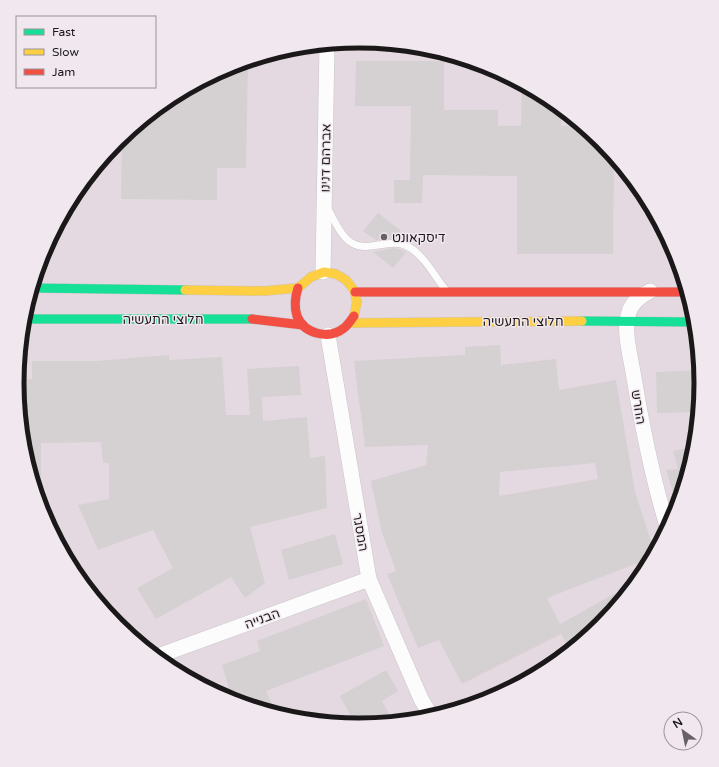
<svg xmlns="http://www.w3.org/2000/svg" width="719" height="767" font-family="'Varela Round',Heebo,sans-serif">
<style>
.built{fill:#e4d9e1}
.building{fill:#d5d0d2;fill-rule:evenodd}
.lines{fill:none;stroke-linecap:round;stroke-linejoin:round}
.lane-casing{stroke:#c9c5c8;stroke-width:8}
.street-casing{stroke:#c9c5c8;stroke-width:16}
.fast-casing{stroke:#c9c5c8;stroke-width:10}
.slow-casing{stroke:#c9c5c8;stroke-width:10}
.jam-casing{stroke:#c9c5c8;stroke-width:10}
.lane{stroke:#fdfcfc;stroke-width:7}
.street{stroke:#fdfcfc;stroke-width:15}
.fast{stroke:#16e098;stroke-width:9}
.slow{stroke:#ffcf43;stroke-width:9}
.jam{stroke:#f24e42;stroke-width:9}
.poi-dot{fill:#656164;stroke:#f1e7ee;stroke-width:1.5}
.labels{text-anchor:middle;stroke-width:3;stroke-linejoin:round;paint-order:stroke}
.street-label{font-size:13px;fill:#1b181a;stroke:#f1e7ee}
.poi-label{font-size:13px;fill:#1b181a;stroke:#f1e7ee;text-anchor:start}
.rim{fill:none;stroke:#1b181a;stroke-width:5}
</style>
<rect width="100%" height="100%" fill="#efe9ed"/>
<!-- built -->
<circle class="built" cx="359" cy="383" r="341"/>
<!-- building -->
<g class="building">
<polygon points="356,61 444,61 444,110 498,110 498,126 521,126 522,84 550,99 562,108 561,126 583,126 602,141 614,156 613,254 517,254 517,176 423,175 422,203 394,203 394,180 410,180 411,106 355,106"/>
<polygon points="238,64 248,64 246,168 217,168 217,200 121,199 122,138 169,99 229,67"/>
<polygon points="378,213 401,231 395,238 376,240 363,231"/>
<polygon points="393,248 399,249 406,252 393,268 373,252"/>
<path d="M 500,345 L 501,365 L 556,359 L 559,390 L 616,380 L 635,492 L 655,553 L 653,557 L 547,598 L 560,624 L 639,580 L 602,626 L 570,651 L 561,634 L 462,684 L 439,640 L 418,648 L 387,574 L 396,571 L 382,533 L 371,481 L 426,465 L 428,445 L 365,447 L 354,361 L 465,355 L 465,347 ZM 595,463 L 598,479 L 499,496 L 500,472 Z"/>
<polygon points="169,355 169,360 222,357 226,415 250,415 247,369 299,366 301,395 262,397 263,421 307,417 310,458 325,456 327,508 250,527 265,583 245,598 231,577 156,619 137,588 173,568 153,530 98,550 78,505 109,499 109,463 103,463 101,442 41,443 41,498 38,498 24,450 17,383 17,379 32,379 32,361 97,361"/>
<polygon points="698,370 699,412 657,413 656,372"/>
<polygon points="696,446 695,451 678,508 666,470 678,469 673,451"/>
<polygon points="335,534 343,564 289,580 281,550"/>
<polygon points="366,599 384,646 266,691 277,715 228,700 218,694 229,688 222,665 260,651 257,641"/>
<polygon points="386,670 398,691 382,701 389,714 370,725 360,726 355,716 352,718 340,696"/>
</g>
<g class="lines">
<!-- lane casing -->
<g class="lane-casing">
<path id="lane" d="M 327,208 C 334,219 341,237 352,243 C 369,253 389,237 407,246 C 423,254 434,275 445,289"/>
</g>
<!-- street casing -->
<g class="street-casing">
<g id="street">
<polyline points="323,272 327,44"/>
<path d="M 650,291 C 641,296 632,302 629,312 C 623,330 630,354 633,372 C 642,426 652,478 668,529"/>
<polyline points="328,335 369,579 421,699 432,718"/>
<polyline points="155,657 369,579"/>
</g>
</g>
<!-- fast casing -->
<g class="fast-casing">
<g id="fast">
<polyline points="32,288 185,290"/>
<polyline points="23,319 252,319"/>
<polyline points="582,321 696,322"/>
</g>
</g>
<!-- slow casing -->
<g class="slow-casing">
<g id="slow">
<polyline points="185,290 264,291 298,288 311,277 324,272 336,274 346,280 354,290 357,302 354,316"/>
<polyline points="350,323 582,321"/>
</g>
</g>
<!-- jam casing -->
<g class="jam-casing">
<g id="jam">
<path d="M 298,288 C 295,297 294,306 297,316 C 304,334 329,340 344,328 C 348,325 351,320 354,316"/>
<polyline points="355,292 688,292"/>
<polyline points="252,319 303,325"/>
</g>
</g>
<!-- lane -->
<use href="#lane" class="lane"/>
<!-- street -->
<use href="#street" class="street"/>
<!-- fast -->
<use href="#fast" class="fast"/>
<!-- slow -->
<use href="#slow" class="slow"/>
<!-- jam -->
<use href="#jam" class="jam"/>
</g>
<!-- markers -->
<circle class="poi-dot" cx="384" cy="237" r="4"/>
<g class="labels">
<!-- street labels -->
<g class="street-label">
<text transform="translate(325 158) rotate(-89)" y="5">אברהם דנינו</text>
<text x="163" y="324">חלוצי התעשיה</text>
<text x="523" y="326">חלוצי התעשיה</text>
<text transform="translate(639 407) rotate(81)" y="5">החרש</text>
<text transform="translate(361 532) rotate(80)" y="5">המסגר</text>
<text transform="translate(262 618) rotate(-20)" y="5">הבנייה</text>
</g>
<!-- poi labels -->
<g class="poi-label">
<text x="392" y="242">דיסקאונט</text>
</g>
</g>
<!-- crop -->
<path d="M0 0H719V767H0ZM24 383a335 335 0 1 1 670 0a335 335 0 1 1-670 0Z" fill="#f1e7ee" fill-rule="evenodd"/>
<path class="rim" d="M24 383a335 335 0 1 1 670 0a335 335 0 1 1-670 0Z"/>
<!-- legend -->
<rect x="16" y="16" width="140" height="72" fill="#f1e7ee" stroke="#9b9499"/>
<rect x="24" y="29" width="20" height="6" fill="#16e098" stroke="#9b9499"/>
<text x="52" y="36" font-size="12" fill="#1b181a">Fast</text>
<rect x="24" y="49" width="20" height="6" fill="#ffcf43" stroke="#9b9499"/>
<text x="52" y="56" font-size="12" fill="#1b181a">Slow</text>
<rect x="24" y="69" width="20" height="6" fill="#f24e42" stroke="#9b9499"/>
<text x="52" y="76" font-size="12" fill="#1b181a">Jam</text>
<!-- north arrow -->
<g transform="translate(683 731) rotate(327)"><circle r="19" fill="#f1e7ee" stroke="#9b9499"/>
<path d="M0-3L7 15L0 10L-7 15Z" fill="#656164"/>
<text y="-6" font-size="11" font-weight="bold" text-anchor="middle" fill="#1b181a">N</text>
</g>
</svg>
